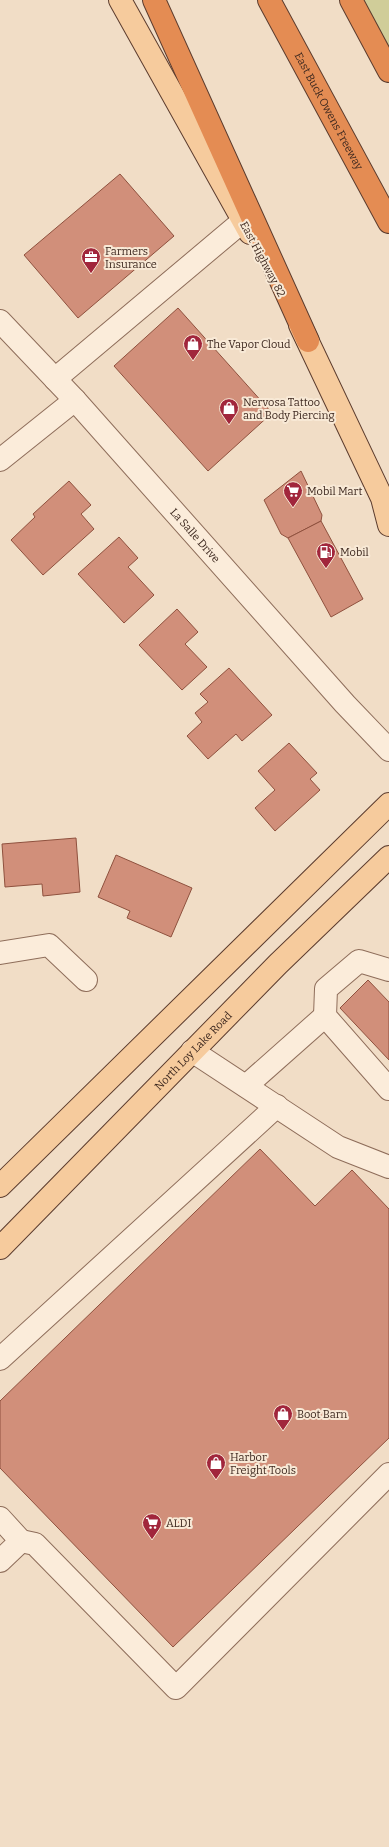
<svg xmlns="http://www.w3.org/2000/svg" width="389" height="1847" font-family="Bitter,serif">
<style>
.green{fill:#d0cd99}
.building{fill:#d18f7a;stroke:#8f513e}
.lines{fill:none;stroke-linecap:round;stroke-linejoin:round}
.minor-casing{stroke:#8e6d5a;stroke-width:24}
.major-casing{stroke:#5c3c2e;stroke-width:24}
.highway-casing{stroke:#5c3c2e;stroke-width:24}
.minor{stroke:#fbecda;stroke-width:22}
.major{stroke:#f6cb9d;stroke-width:22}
.highway{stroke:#e48c53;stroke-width:22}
.labels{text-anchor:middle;stroke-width:4;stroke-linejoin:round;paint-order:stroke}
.street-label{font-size:11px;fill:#3d281f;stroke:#f8e9d6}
.poi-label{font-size:11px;fill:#3d281f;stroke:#f8e9d6;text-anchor:start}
</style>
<rect width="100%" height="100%" fill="#f1ddc6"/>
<!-- green -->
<polygon class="green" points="360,0 389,0 389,54"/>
<!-- building -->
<g class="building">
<polygon points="120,174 174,236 78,318 24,255"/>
<polygon points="178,308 272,413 208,471 114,366"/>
<polygon points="301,471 322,515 321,521 288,538 281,534 264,500"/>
<polygon points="69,481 91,505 81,514 94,529 43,575 11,540 35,517 33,514"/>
<polygon points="321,521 363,599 331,617 288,538"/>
<polygon points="119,537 138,558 128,567 154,595 124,623 78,574"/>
<polygon points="177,609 198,632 185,644 207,667 182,690 139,645"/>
<polygon points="229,668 272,715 242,741 236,734 208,759 187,736 202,722 195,713 208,702 200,694"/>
<polygon points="289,743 317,773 310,779 320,790 275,831 255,808 275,790 258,771"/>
<polygon points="76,838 80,892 43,896 42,884 5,887 2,844"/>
<polygon points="116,855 192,888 171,937 127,918 130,911 98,897"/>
<polygon points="368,980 389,1002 389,1060 340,1008"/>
<polygon points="260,1149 315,1206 352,1170 389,1209 389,1438 173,1647 0,1468 0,1401"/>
</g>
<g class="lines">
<!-- minor casing -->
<g class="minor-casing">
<g id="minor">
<path id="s1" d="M 0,321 L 75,400 L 345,704 L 389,750"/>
<polyline points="55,379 243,221"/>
<polyline points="0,460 75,400"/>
<polyline points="0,953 49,945 86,980"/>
<polyline points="389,970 359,961 326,989 325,1016 389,1089"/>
<polyline points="192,1051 338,1147 389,1167"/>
<polyline points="246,1086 325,1016"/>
<polyline points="0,1359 277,1106"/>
<polyline points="0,1518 21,1541"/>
<polyline points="0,1561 21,1541 35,1544 176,1688 389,1474"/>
</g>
</g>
<!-- major casing -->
<g class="major-casing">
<g id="major">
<polyline points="120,0 250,233"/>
<polyline points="300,325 382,498 389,525"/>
<polyline points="0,1186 389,804"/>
<path id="s2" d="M 0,1248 L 278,964 L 389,857"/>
</g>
</g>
<!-- highway casing -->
<g class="highway-casing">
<g id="highway">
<polyline points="154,0 308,341"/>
<path id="s3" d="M 269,0 L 389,222"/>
<polyline points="351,0 389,71"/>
</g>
</g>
<!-- minor -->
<use href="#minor" class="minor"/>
<!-- major -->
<use href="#major" class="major"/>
<!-- highway -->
<use href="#highway" class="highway"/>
</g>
<!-- icons -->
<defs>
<g id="office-pin" transform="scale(1)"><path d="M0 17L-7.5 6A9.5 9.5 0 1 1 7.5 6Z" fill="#a1263c" stroke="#f8e9d6"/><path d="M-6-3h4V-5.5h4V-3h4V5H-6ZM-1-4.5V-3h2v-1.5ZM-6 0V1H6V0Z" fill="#fff"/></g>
<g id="shop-pin" transform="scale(1)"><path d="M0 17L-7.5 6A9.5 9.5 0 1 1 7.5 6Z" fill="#a1263c" stroke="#f8e9d6"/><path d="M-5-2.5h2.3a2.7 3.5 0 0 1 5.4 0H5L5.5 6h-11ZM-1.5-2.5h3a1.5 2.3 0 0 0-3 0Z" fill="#fff"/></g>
<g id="supermarket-pin" transform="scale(1)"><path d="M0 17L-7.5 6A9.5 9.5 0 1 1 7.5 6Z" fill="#a1263c" stroke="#f8e9d6"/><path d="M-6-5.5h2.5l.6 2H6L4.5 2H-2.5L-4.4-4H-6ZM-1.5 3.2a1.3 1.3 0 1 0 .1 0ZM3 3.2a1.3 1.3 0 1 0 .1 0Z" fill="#fff"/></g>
<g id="fuel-pin" transform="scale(1)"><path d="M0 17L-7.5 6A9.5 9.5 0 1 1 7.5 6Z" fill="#a1263c" stroke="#f8e9d6"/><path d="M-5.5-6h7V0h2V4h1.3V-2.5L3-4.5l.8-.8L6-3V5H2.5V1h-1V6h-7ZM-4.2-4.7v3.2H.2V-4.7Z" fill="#fff"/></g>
</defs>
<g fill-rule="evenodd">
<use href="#office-pin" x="91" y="257"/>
<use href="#shop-pin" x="193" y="344"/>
<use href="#shop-pin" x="229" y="408"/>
<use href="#supermarket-pin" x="293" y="491"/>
<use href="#fuel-pin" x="326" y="552"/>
<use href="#shop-pin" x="283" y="1414"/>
<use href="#shop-pin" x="216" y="1463"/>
<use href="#supermarket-pin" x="152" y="1523"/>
</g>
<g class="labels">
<!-- street labels -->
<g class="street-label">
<text dy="4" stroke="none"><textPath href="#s3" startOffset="126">East Buck Owens Freeway</textPath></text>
<text transform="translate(263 259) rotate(62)" y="4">East Highway 82</text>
<text dy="4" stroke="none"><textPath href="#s1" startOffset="290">La Salle Drive</textPath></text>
<text dy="4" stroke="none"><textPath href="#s2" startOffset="276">North Loy Lake Road</textPath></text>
</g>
<!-- poi labels -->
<g class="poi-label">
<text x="105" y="255">Farmers<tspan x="105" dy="13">Insurance</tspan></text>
<text x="207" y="348">The Vapor Cloud</text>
<text x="243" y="406">Nervosa Tattoo<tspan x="243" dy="13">and Body Piercing</tspan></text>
<text x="307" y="495">Mobil Mart</text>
<text x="340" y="556">Mobil</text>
<text x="297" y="1418">Boot Barn</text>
<text x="230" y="1461">Harbor<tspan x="230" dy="13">Freight Tools</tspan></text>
<text x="166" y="1527">ALDI</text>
</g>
</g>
</svg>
